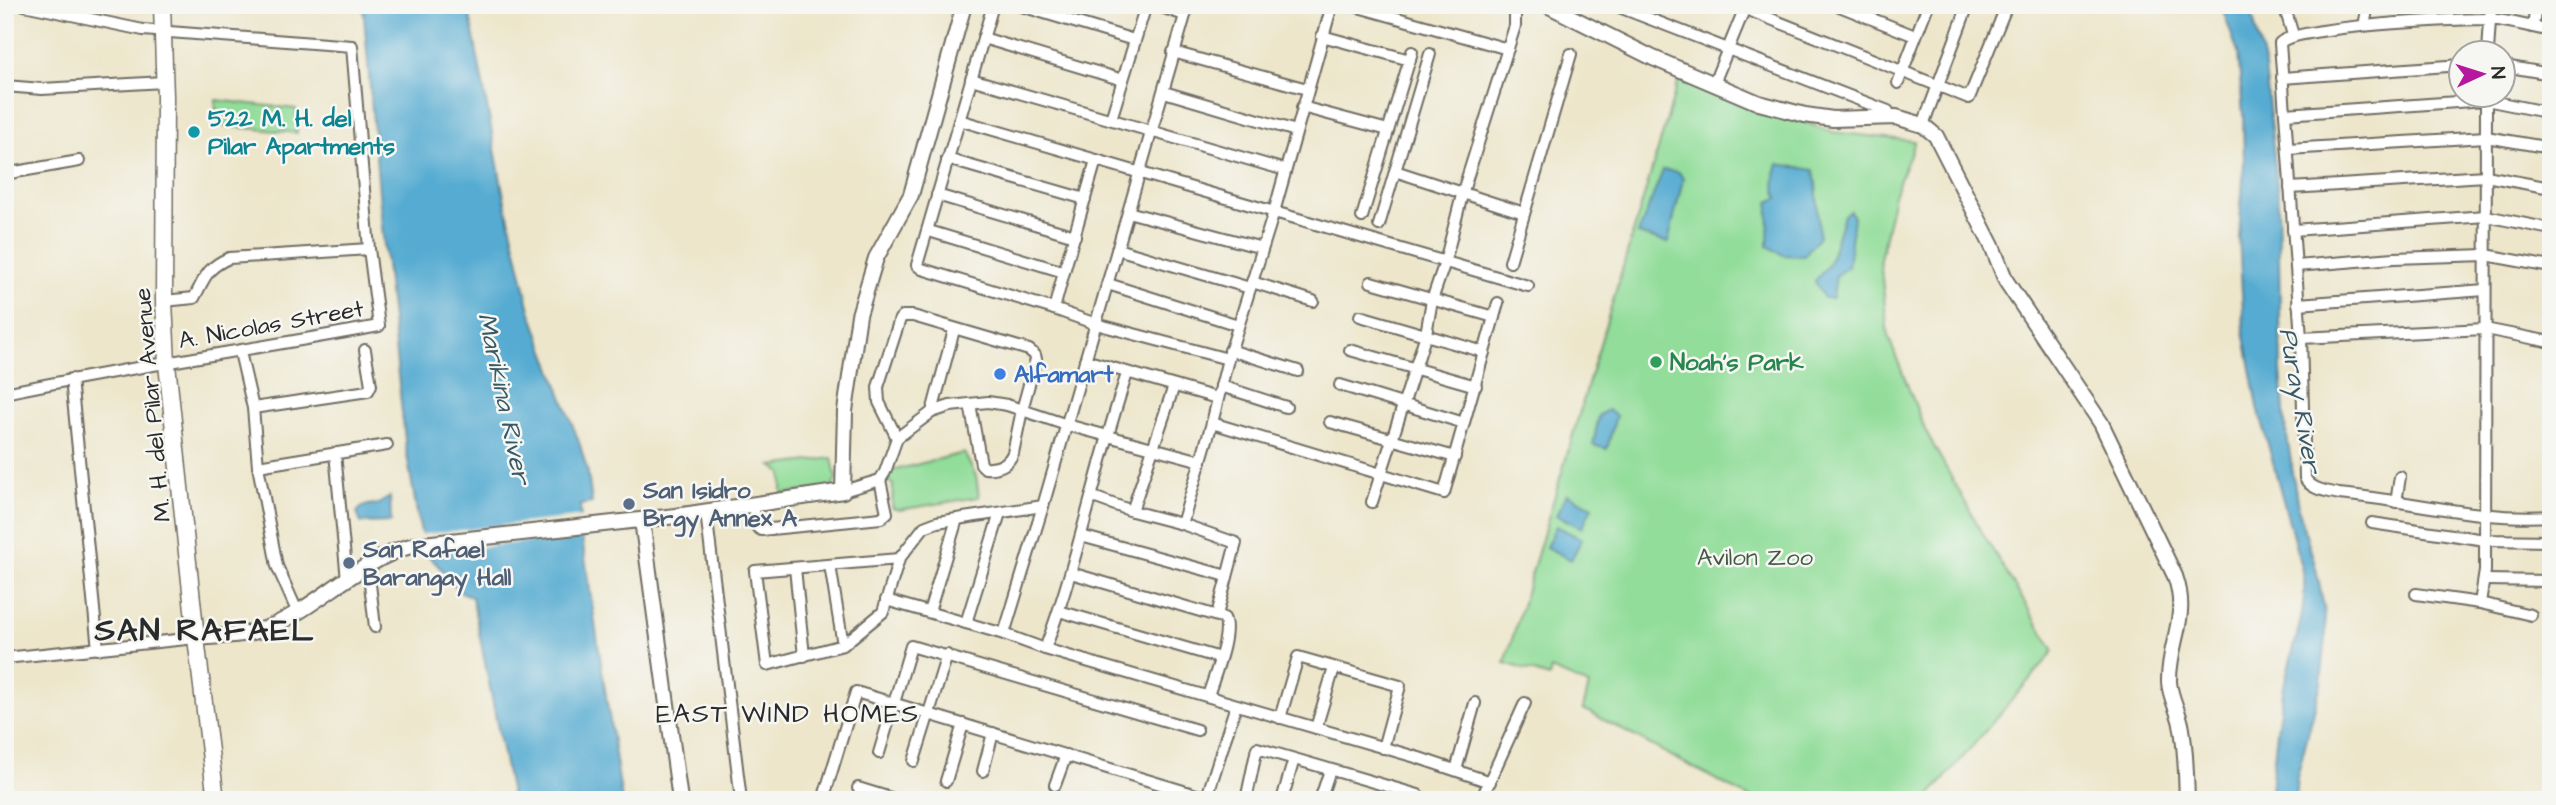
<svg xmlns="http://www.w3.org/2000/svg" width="2556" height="805" font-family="'Architects Daughter',sans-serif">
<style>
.green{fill:#91dd99;stroke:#5e8462;stroke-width:2}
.water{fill:#54abd1;stroke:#406b7e;stroke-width:2}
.pier{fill:#ede6cb}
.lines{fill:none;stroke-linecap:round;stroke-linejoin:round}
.minor-casing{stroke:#6f6c63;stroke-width:14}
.tertiary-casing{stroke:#6f6c63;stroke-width:18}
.secondary-casing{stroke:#6f6c63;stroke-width:19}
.minor{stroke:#fff;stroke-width:10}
.tertiary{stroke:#fff;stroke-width:14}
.secondary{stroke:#fff;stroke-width:16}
.culture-dot{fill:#0f9aa8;stroke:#f6f6f2;stroke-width:2.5}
.leisure-dot{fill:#2e9e5b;stroke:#f6f6f2;stroke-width:2.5}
.shop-dot{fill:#3f7fe0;stroke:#f6f6f2;stroke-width:2.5}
.service-dot{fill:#5c6f8a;stroke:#f6f6f2;stroke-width:2.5}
.labels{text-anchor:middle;stroke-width:5;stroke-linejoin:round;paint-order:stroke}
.culture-label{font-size:24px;font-weight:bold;fill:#0d838f;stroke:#f6f6f2;text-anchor:start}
.street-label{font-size:24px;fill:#2b2b2b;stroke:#f6f6f2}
.leisure-label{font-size:24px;font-weight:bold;fill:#27864d;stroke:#f6f6f2;text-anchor:start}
.shop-label{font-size:24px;font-weight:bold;fill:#366cbe;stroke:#f6f6f2;text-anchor:start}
.service-label{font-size:24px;font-weight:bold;fill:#4e5e75;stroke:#f6f6f2;text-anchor:start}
.park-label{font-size:24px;fill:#445846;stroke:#f6f6f2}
.water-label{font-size:26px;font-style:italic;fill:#395865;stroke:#f6f6f2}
.neighbourhood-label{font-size:26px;letter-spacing:2px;fill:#2b2b2b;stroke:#f6f6f2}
.district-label{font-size:32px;font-weight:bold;letter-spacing:2px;fill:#2b2b2b;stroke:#f6f6f2}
</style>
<rect width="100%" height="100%" fill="#f6f6f2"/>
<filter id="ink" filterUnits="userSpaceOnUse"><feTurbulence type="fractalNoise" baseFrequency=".0143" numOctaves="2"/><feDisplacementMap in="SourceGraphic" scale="14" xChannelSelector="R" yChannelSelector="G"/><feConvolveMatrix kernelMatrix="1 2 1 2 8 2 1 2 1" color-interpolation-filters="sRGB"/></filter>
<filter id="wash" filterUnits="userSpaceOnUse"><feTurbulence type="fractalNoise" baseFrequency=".00686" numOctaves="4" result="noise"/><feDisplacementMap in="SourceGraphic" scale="28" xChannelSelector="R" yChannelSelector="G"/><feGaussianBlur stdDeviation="1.57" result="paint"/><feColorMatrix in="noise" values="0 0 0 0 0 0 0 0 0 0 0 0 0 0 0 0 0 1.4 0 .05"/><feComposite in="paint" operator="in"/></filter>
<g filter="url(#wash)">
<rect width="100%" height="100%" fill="#ede6cb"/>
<!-- green -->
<g class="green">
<polygon points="1681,72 1756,105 1832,132 1915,141 1894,195 1880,259 1888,336 1926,432 1983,534 2054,651 1926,800 1754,800 1583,709 1589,685 1551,669 1549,677 1505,663"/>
<polygon points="216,100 296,109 297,133 215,125"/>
<polygon points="964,453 976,476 979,497 899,510 892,508 893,485 886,479 886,472"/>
<polygon points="832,458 836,478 832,488 782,494 782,473 772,466"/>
</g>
<!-- water -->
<g class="water">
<polygon points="363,5 468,5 504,197 530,310 580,445 588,473 592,503 580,505 582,538 622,800 512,800 472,597 459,591 445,573 427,554 419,524 406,449 382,227"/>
<path d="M 2221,5 L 2250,5 L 2265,67 L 2278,196 L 2281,370 L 2285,423 L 2298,507 L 2316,568 L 2324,608 L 2326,637 L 2321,683 L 2297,777 L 2295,800 L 2270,800 C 2274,764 2276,726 2283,691 C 2290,653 2307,616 2304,578 L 2258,407 L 2244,331 L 2239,237 L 2244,163 L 2243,115 L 2238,53 Z"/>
<path d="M 1778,164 L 1814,170 L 1817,192 L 1819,236 L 1804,256 L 1783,255 L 1768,246 L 1769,202 L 1778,198 C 1774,185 1773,176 1778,164 Z"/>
<polygon points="1663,170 1679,172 1683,179 1668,243 1638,234"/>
<polygon points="1850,211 1854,217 1848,267 1836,275 1833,298 1824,298 1815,281 1829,264 1844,215"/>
<polygon points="1608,410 1616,416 1607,449 1593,445 1599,415"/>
<polygon points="1567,494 1592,507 1582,528 1556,515"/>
<path d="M 390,497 L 391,522 L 361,523 L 357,513 C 361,505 371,504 378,504 Z"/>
<polygon points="1556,526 1582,539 1571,560 1546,547"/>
</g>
<!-- pier -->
<polygon class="pier" points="584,516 585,535 423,554 418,535"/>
</g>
<g filter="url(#ink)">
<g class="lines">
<!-- minor casing -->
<g class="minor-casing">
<g id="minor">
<polyline points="1018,5 1134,40"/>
<polyline points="1155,5 1185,15"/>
<polyline points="1351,5 1508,49"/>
<polyline points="1614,5 1888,111"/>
<polyline points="1736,5 1969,98 2007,5"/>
<polyline points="1837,5 1915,36"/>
<polyline points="2284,5 2293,35"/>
<polyline points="2364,26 2368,5"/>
<polyline points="2533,27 2536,5"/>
<path d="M 2551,31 C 2530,27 2508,20 2487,19 C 2457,19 2294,26 2280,43 L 2301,338 L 2305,478 C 2311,490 2327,491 2339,494 C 2409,500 2479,521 2551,516"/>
<polyline points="1322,36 1410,60"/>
<polyline points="983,38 1123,80"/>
<polyline points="1173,52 1307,89"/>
<polyline points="2488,52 2491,5"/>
<polyline points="2504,66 2551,74"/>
<polyline points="2282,78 2462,65"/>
<polyline points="971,79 1285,170"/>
<polyline points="1714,83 1746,5"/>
<polyline points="1898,83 1928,5"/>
<polyline points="5,86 42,89 164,82"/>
<polyline points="1164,92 1296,131"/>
<polyline points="2486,94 2485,571 2480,603 2531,615"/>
<polyline points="1302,107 1388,130"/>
<polyline points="2285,114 2486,100 2551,113"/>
<polyline points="1111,119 1146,5"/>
<polyline points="959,120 1528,286"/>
<polyline points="1923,125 1968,5"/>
<polyline points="2288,149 2486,137 2551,148"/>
<polyline points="947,159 1085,199"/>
<polyline points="1395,171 1524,213"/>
<polyline points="5,178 10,173 79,161"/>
<polyline points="2290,188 2486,176 2551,188"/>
<polyline points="937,195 1075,236"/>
<polyline points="1128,212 1262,248"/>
<polyline points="1362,217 1412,52"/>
<polyline points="1379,225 1430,54"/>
<polyline points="2293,230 2486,216 2551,229"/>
<polyline points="929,231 1064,272 1054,309 922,269 917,265 993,5"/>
<polyline points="1117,249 1250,288"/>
<polyline points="1510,262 1571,54"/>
<polyline points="2296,266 2394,258 2486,255 2551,267"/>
<polyline points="1064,272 1096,160"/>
<polyline points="1252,282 1313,301"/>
<polyline points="1371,282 1494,317"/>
<polyline points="1108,284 1238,325"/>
<path d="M 164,301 L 194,298 C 205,278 206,268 229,258 L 369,249"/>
<polyline points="2298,304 2485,290"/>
<polyline points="1054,309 1096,324 1228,359"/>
<polyline points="1360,316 1484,352"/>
<polyline points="2301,338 2485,329 2551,342"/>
<polyline points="1230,350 1298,371"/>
<polyline points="1350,350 1476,386"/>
<polyline points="240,352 253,408 258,466 277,566 297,611"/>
<polyline points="1085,360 1217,398"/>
<polyline points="71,379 98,649"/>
<polyline points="1340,385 1464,423"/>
<polyline points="1221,386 1286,407"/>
<path d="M 5,393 C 129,367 255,349 379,326 L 369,249 L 352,46 L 143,30 L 24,5"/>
<polyline points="253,408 368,391 371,385 365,350"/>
<polyline points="932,412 954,330"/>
<polyline points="1330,422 1455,457"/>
<polyline points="1212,423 1444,493 1498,303"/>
<path d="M 897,438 L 879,402 L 878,387 L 900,319 L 903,316 L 913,316 L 1029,350 L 1035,355 L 1036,359 L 1022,410 L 1013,453 C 1008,465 998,469 985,468 L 981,464 L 970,404"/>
<polyline points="335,453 347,580"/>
<polyline points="258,466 387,445"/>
<polyline points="843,491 880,480 885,472 897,438 932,412 950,406 988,402 1007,405 1067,425 1201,461"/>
<polyline points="1093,497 1132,511 1182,524 1212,423 1228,359 1274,212 1332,5"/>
<polyline points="1372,502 1426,334 1432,300 1445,262 1463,191 1515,26 1515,13 1511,5"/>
<polyline points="2396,502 2400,477"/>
<polyline points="753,505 757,527 761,530 881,518 887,513 880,480"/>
<polyline points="1132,511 1174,386"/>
<polyline points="706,512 741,800"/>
<polyline points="2372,523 2485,540 2551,541"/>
<polyline points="1182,524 1236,543 1217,615"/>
<polyline points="1081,536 1227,576"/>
<polyline points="899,559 924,527 937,522 1043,506 1188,5"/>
<polygon points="899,559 883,612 843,645 767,665 755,571"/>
<polyline points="830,565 843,645"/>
<polyline points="368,567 375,627"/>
<polyline points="795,568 804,656"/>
<path d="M 1071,573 L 1224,618 C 1232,634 1213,679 1208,696"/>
<polyline points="2485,580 2551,581"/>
<polyline points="2416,594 2480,603"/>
<polyline points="886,600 1004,634 1043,506"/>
<polyline points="1059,611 1220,658"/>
<polyline points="929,612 957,519"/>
<polyline points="966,623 1000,513"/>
<polyline points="1004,634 1045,649 1419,758 1490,782"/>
<path d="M 1045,649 C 1079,559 1096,465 1127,374"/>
<polyline points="5,658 196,638"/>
<polyline points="1280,718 1298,657 1400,686 1383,748"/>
<polyline points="1316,728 1334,668"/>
<polyline points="879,753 911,646 1197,730"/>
<polyline points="914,761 947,655"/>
<polyline points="1456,770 1475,703"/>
<polyline points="983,771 993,733"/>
<polyline points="946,781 963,724"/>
<polyline points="1055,785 1066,755"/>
<polyline points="858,788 897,800"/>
<polyline points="823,800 856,692 1213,800"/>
<polyline points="1206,800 1236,705"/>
<polyline points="1246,800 1257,748 1418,795"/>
<polyline points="1282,800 1294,759"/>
<polyline points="1320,800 1330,770"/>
<polyline points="1481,800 1525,703"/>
</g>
</g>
<!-- tertiary casing -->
<g class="tertiary-casing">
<g id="tertiary">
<path d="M 1547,5 L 1653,58 L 1759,103 L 1805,115 L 1833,119 L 1896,117 L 1923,125 L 1936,136 L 1992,246 L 2006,281 L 2101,423 L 2175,576 C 2190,618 2168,642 2169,682 C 2170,697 2178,710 2181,724 C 2186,748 2186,775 2187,800"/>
<polyline points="642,520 680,800"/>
<path d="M 196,638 C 221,636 249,636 272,626 C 321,604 361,559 414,545 L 676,516 L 843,491 L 845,411 L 859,315 L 876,258 L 911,195 L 964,5"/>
</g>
</g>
<!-- secondary casing -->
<g class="secondary-casing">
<polyline id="secondary" points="162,5 165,97 164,301 167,364 196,638 216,800"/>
</g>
<!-- minor -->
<use href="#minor" class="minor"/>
<!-- tertiary -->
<use href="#tertiary" class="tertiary"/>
<!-- secondary -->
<use href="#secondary" class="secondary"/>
</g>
</g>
<!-- markers -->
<circle class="culture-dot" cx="194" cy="132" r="7"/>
<circle class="leisure-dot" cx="1656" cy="362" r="7"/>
<circle class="shop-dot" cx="1000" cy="374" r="7"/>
<g class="service-dot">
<circle cx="629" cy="504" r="7"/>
<circle cx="349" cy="563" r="7"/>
</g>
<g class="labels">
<!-- culture labels -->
<g class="culture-label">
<text x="208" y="126">522 M. H. del<tspan x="208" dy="28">Pilar Apartments</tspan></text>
</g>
<!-- street labels -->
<g class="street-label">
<text transform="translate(271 324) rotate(-10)" y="8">A. Nicolas Street</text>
<text transform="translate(152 405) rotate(-95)" y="8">M. H. del Pilar Avenue</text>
</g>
<!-- leisure labels -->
<g class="leisure-label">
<text x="1670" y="370">Noah's Park</text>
</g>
<!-- shop labels -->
<g class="shop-label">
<text x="1014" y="382">Alfamart</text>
</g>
<!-- service labels -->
<g class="service-label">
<text x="643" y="498">San Isidro<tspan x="643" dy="28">Brgy Annex A</tspan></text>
<text x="363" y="557">San Rafael<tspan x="363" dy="28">Barangay Hall</tspan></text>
</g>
<!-- park labels -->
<g class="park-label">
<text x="1755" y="565">Avilon Zoo</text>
</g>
<!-- water labels -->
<g class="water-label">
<text transform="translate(505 398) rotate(78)" y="9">Marikina River</text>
<text transform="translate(2301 400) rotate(80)" y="9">Puray River</text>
</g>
<!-- neighbourhood labels -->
<g class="neighbourhood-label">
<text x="788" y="722">EAST WIND HOMES</text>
</g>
<!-- district labels -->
<g class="district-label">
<text x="205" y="640">SAN RAFAEL</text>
</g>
</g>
<!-- margin -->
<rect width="2556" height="805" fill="none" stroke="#f6f6f2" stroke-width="28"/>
<!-- north arrow -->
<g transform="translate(2482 74) rotate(86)"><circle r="33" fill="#f6f6f2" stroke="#a5a5a2" stroke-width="2"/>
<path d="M0-5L12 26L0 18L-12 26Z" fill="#b5179e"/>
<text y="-10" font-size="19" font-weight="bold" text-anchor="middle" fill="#2b2b2b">N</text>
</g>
</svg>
